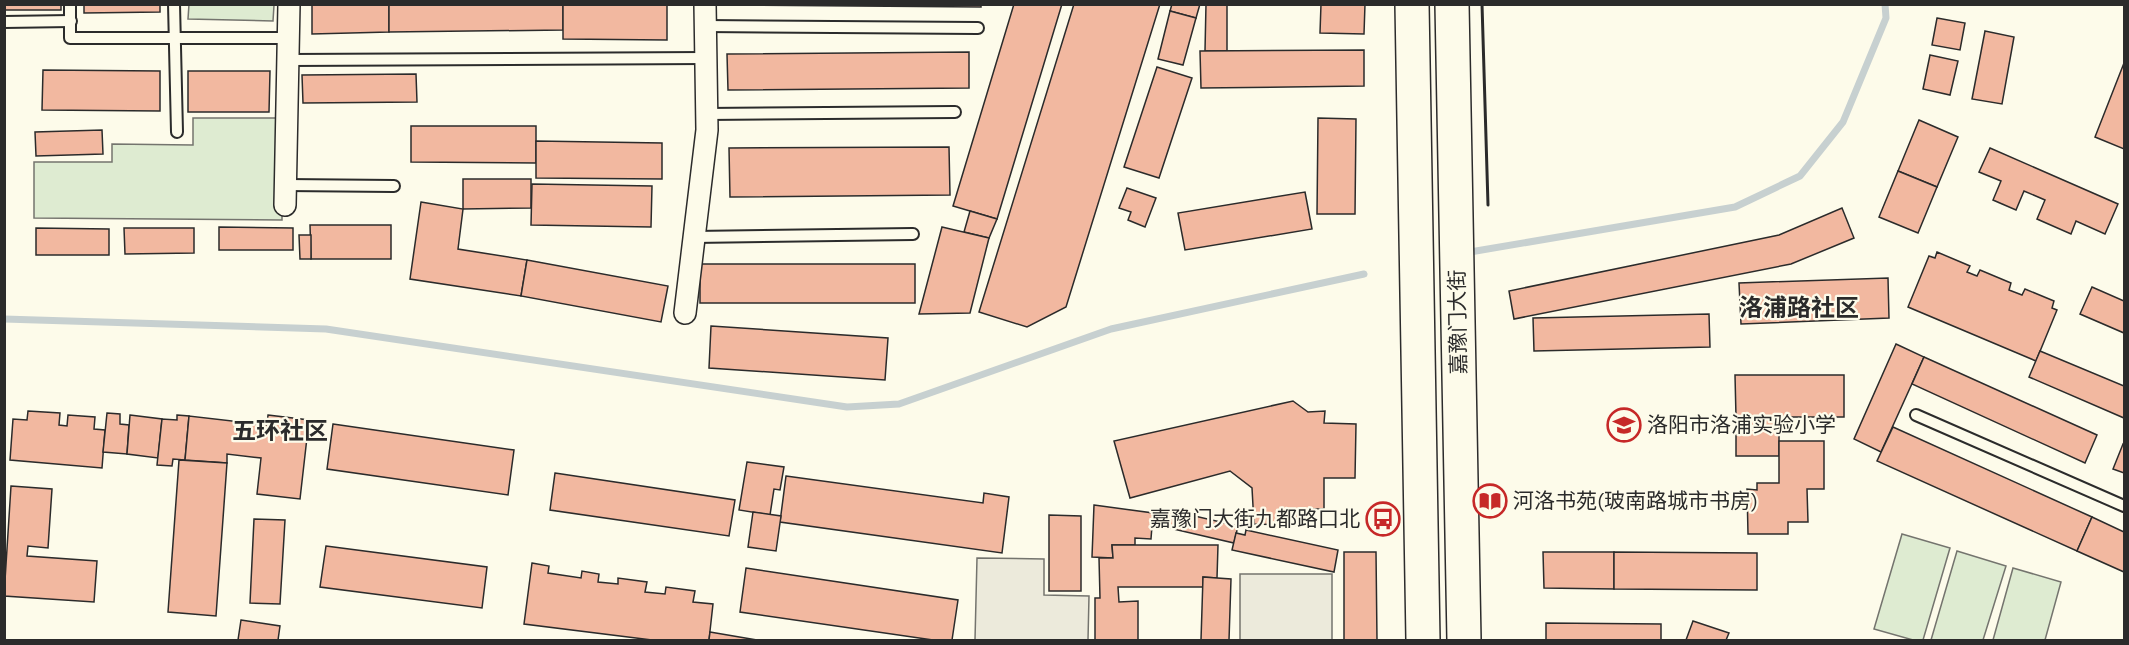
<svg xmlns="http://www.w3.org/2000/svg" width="2129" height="645" font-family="'IBM Plex Sans','Noto Sans SC',sans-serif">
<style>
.green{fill:#deebd1;stroke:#74746e;stroke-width:1.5}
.parking{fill:#eceadb;stroke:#74746e;stroke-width:1.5}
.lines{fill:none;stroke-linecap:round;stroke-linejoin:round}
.stream{stroke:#c7d0d0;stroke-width:7}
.building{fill:#f2b8a0;stroke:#2b2b2b;stroke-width:1.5}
.service-casing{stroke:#2b2b2b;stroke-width:14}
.minor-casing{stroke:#2b2b2b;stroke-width:24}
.trunk-casing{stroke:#2b2b2b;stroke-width:36}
.service{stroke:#fdfbea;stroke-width:10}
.minor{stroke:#fdfbea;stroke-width:21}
.trunk{stroke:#fdfbea;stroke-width:33}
.wall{stroke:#2b2b2b;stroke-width:3}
.labels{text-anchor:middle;stroke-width:4.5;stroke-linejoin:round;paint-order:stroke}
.street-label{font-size:21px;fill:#2b2b2b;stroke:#fdfbea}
.poi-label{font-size:21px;fill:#2b2b2b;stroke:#fdfbea;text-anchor:start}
.quarter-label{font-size:24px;font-weight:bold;fill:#2b2b2b;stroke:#fdfbea}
</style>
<rect width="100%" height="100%" fill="#fdfbea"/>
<!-- green -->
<g class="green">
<polygon points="189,4 274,5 273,21 188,19"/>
<polygon points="193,118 282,118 282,220 34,218 34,162 112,162 112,144 193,145"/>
<polygon points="1902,534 1950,548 1923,640 1913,640 1874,629"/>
<polygon points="1957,551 2006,566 1983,640 1931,640"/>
<polygon points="2013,568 2061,582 2045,640 1993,640"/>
</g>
<!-- parking -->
<g class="parking">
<polygon points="977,558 1044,559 1044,595 1089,596 1088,640 975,640"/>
<rect x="1240" y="574" width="92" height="66"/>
</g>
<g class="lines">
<!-- stream -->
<g class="stream">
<polyline points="1470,252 1735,207 1800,176 1843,122 1886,18 1885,4"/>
<polyline points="4,319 326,329 847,407 899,404 1111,329 1364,274"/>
</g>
</g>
<!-- building -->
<g class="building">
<rect x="4" y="4" width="57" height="6"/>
<polygon points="84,4 160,4 160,12 84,13"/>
<polygon points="312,4 389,4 389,32 312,34"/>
<polygon points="389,4 563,4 563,30 389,32"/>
<polygon points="563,4 667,4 667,40 563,39"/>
<polygon points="731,4 981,4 981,7 731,5"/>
<polygon points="1014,4 1062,4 997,219 953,206"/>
<polygon points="1074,4 1160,4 1066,307 1027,327 979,312"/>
<polygon points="1172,4 1200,4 1196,18 1170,11"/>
<polygon points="1206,4 1227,4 1227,51 1205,51"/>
<polygon points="1321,4 1365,4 1364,34 1320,33"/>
<polygon points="1170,11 1196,18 1183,65 1158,59"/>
<polygon points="1937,18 1965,23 1960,50 1932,45"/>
<polygon points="1985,31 2014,37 2002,104 1972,99"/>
<polygon points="1364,50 1364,86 1201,88 1200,51"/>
<polygon points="969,52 969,88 728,90 727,54"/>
<polygon points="1930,55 1958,61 1950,95 1923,89"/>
<polygon points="2124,63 2124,149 2095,137"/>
<polygon points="1157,67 1192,78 1159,178 1124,167"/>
<polygon points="43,70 160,71 160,111 42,110"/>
<polygon points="188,71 270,71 269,112 188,112"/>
<polygon points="416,74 417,102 303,103 302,75"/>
<polygon points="1318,118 1356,119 1355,214 1317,214"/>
<polygon points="1919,120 1958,137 1937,187 1898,171"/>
<polygon points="411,126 536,126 536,163 411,162"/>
<polygon points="102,130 103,154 36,156 35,132"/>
<polygon points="536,141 662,143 662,179 536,178"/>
<polygon points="949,147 950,195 730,197 729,148"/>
<polygon points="1990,148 2118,204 2105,234 2076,221 2071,234 2037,219 2045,200 2024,191 2016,210 1993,200 2001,181 1979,172"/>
<polygon points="1898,171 1937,187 1918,233 1879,217"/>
<polygon points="463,179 531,179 531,208 463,209"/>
<polygon points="532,184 652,186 651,227 531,225"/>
<polygon points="1127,188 1156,198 1145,227 1128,220 1131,212 1119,208"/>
<polygon points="1305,192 1312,229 1185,250 1178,213"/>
<polygon points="421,202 463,209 458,249 527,260 521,296 410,279"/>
<polygon points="1842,208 1854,238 1791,264 1514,319 1509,291 1779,235"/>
<polygon points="970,211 997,219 989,238 964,232"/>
<polygon points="310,225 391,225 391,259 311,259"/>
<polygon points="219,227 293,228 293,250 219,250"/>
<polygon points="942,227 989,238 970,313 919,314"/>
<polygon points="36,228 109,229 109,255 36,255"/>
<polygon points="124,228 194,228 194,253 125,254"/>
<polygon points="299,235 311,235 311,259 300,259"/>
<polygon points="1937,252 1970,266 1967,272 1977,276 1980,270 2011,283 2009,290 2022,295 2025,289 2054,301 2052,308 2057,310 2036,361 1908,307 1929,256 1935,258"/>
<polygon points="527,260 668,286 661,322 521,296"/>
<rect x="700" y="264" width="215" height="39"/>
<polygon points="1888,278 1889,318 1741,324 1739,283"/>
<polygon points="2092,287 2124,301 2124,333 2080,314"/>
<polygon points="1709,314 1710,347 1534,351 1533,318"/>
<polygon points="711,326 888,338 885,380 709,368"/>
<polygon points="1896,344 1924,357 1881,452 1854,439"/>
<polygon points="2040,351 2124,386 2124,418 2029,377"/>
<polygon points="1924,357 2097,435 2085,463 1912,384"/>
<polygon points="1735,375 1844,375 1844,417 1736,417"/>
<polygon points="1293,401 1308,412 1325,411 1324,423 1356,424 1355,478 1324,478 1324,509 1312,509 1313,526 1254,524 1252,488 1230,471 1130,498 1114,441"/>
<polygon points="28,411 60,413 59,425 67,426 68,415 95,417 94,429 105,430 102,468 10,460 13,419 27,420"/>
<polygon points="107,413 120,414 120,424 129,425 127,454 103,452"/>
<polygon points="130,415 162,419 158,458 127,454"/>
<polygon points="177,415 189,416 185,460 173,459 172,466 157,465 162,419 177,420"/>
<polygon points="268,415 309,420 300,499 257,494 261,458 227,454 227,463 185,460 189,416 267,425"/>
<rect x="1736" y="417" width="43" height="39"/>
<polygon points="333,424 514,450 508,495 327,469"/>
<polygon points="1893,427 2092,517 2077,551 1877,461"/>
<polygon points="1779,441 1824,441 1824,489 1807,489 1808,522 1788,522 1788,534 1748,534 1747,489 1757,490 1757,483 1779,483"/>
<polygon points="2123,444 2124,445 2124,473 2113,469"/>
<polygon points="179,460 227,463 216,616 168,612"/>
<polygon points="747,462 784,467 780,490 774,489 770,515 739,510"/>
<polygon points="555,473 735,500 729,536 550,510"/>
<polygon points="786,476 983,503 984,493 1009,497 1002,553 780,522"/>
<polygon points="11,486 52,489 48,548 28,546 27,556 97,561 94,602 4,596"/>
<polygon points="1094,505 1153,513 1151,539 1135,538 1135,545 1112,545 1113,558 1092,557"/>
<polygon points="1160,508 1238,526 1234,543 1156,525"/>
<polygon points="753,512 781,516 776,551 748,547"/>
<polygon points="1049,515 1081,516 1081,591 1049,591"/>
<polygon points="2092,517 2124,532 2124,572 2077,551"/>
<polygon points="254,519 285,520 280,604 250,603"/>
<polygon points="1246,530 1338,550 1334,572 1232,550 1236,533 1245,535"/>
<polygon points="1112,545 1218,545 1217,578 1203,577 1203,587 1118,587 1119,602 1138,601 1138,640 1095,640 1095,598 1100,598 1099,558 1113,558"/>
<polygon points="326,546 487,567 482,608 320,587"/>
<polygon points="1344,552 1376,552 1377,640 1344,640"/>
<polygon points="1543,552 1614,552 1614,589 1544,588"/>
<polygon points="1614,552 1757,553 1757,590 1614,589"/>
<polygon points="532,563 549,566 548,573 581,578 582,571 599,574 598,582 618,584 618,578 647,582 645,592 665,594 666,587 695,591 693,602 713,604 709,640 652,640 524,624"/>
<polygon points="746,568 958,600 952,640 933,640 740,612"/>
<polygon points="1203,577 1231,579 1229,640 1201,640"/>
<polygon points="241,620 280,626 278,640 238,640"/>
<polygon points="1693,621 1729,633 1726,640 1686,640"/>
<polygon points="1546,623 1661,624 1661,640 1546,640"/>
<polygon points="710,632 757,640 709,640"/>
</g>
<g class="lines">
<!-- service casing -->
<g class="service-casing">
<g id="service">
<polyline points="70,4 70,38 288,38"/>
<polyline points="174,4 177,132"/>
<polyline points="4,22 71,21"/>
<polyline points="705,26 978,28"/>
<polyline points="288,60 706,58"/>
<polyline points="706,114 955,112"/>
<polyline points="286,185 394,186"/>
<polyline points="694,237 913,234"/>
<polyline points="1916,415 2124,506"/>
</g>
</g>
<!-- minor casing -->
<g class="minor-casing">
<g id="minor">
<polyline points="285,205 289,4"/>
<polyline points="685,313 707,130 705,4"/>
</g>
</g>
<!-- trunk casing -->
<g class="trunk-casing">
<g id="trunk">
<polyline points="1412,4 1423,640"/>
<polyline points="1452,4 1464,640"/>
</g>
</g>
<!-- service -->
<use href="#service" class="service"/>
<!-- minor -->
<use href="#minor" class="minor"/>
<!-- trunk -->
<use href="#trunk" class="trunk"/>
<!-- wall -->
<polyline class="wall" points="1482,4 1488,205"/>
</g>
<!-- icons -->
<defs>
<g id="school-ring" transform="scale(1.725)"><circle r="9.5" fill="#fdfbea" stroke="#c62828" stroke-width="1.5"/><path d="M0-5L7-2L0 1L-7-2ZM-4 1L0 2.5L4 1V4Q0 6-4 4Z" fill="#c62828"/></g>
<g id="library-ring" transform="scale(1.725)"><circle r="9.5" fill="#fdfbea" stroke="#c62828" stroke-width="1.5"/><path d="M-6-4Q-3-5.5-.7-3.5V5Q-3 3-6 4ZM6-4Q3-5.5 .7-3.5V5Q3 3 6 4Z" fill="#c62828"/></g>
<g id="bus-ring" transform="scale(1.725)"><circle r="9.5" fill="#fdfbea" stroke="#c62828" stroke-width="1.5"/><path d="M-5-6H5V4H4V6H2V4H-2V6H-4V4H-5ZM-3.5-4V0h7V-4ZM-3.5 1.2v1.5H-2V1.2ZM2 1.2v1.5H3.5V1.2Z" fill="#c62828"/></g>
</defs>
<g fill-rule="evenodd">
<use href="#school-ring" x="1624" y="425"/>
<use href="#library-ring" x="1490" y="501"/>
<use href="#bus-ring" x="1383" y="519"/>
</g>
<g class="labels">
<!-- street labels -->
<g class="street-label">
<text transform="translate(1458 322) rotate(-91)" y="7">嘉豫门大街</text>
</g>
<!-- poi labels -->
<g class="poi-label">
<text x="1647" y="432">洛阳市洛浦实验小学</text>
<text x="1513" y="508">河洛书苑(玻南路城市书房)</text>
<text x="1360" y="526" text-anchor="end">嘉豫门大街九都路口北</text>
</g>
<!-- quarter labels -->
<g class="quarter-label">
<text x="1799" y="316">洛浦路社区</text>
<text x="280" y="439">五环社区</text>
</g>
</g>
<!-- border -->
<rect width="2129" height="645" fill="none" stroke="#2b2b2b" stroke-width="12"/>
</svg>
